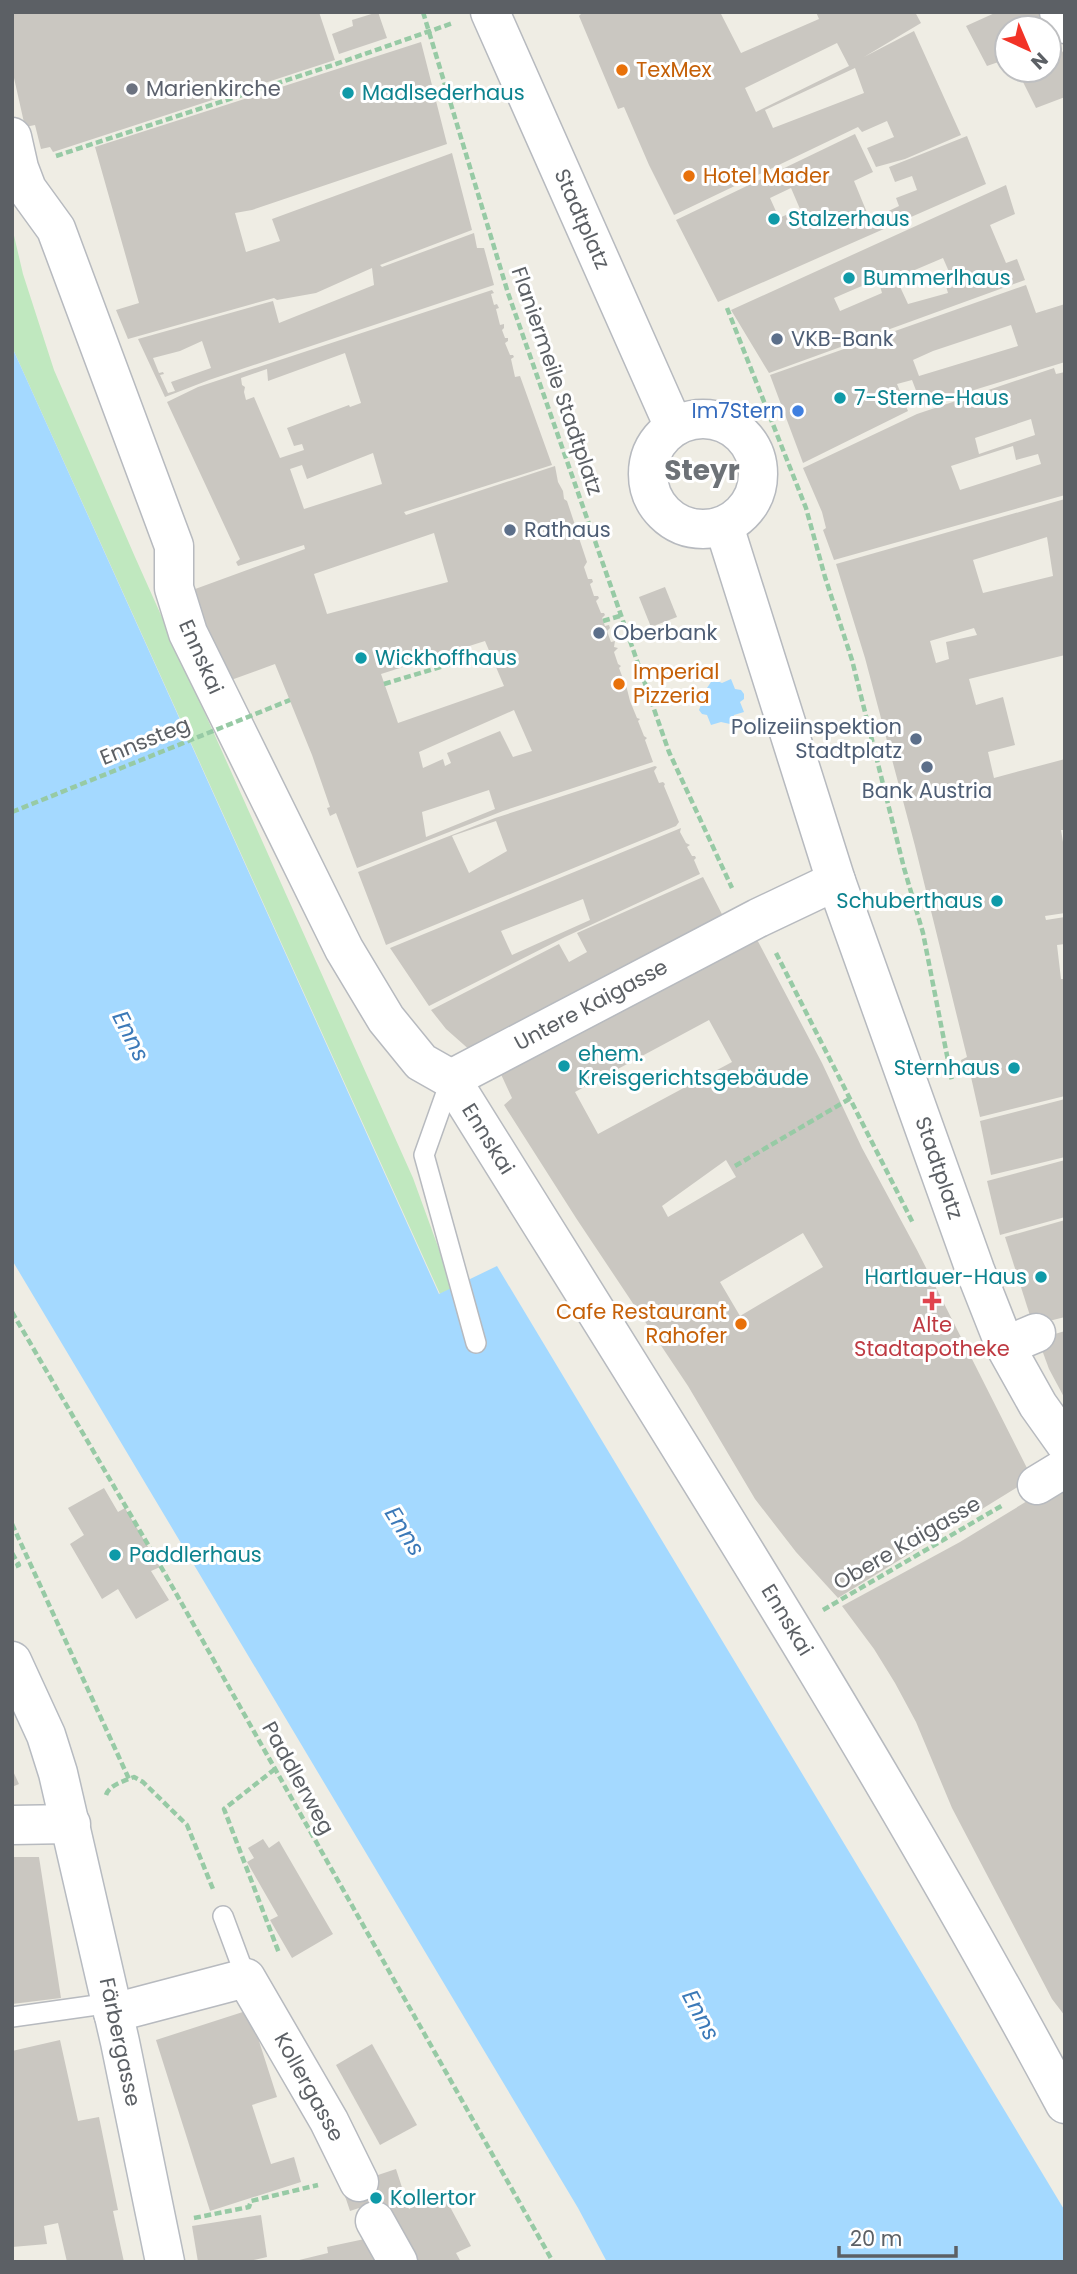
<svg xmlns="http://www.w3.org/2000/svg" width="1077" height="2274" font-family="Poppins,sans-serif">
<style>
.green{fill:#c0e8bf}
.water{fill:#a4d9ff}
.building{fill:#cac7c1;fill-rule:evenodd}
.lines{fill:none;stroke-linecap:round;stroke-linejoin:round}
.lane-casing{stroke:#b7babf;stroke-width:22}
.street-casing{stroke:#b7babf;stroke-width:41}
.secondary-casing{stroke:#b7bbc1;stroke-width:41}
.path{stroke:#97caa5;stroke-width:4.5;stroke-dasharray:7 3.5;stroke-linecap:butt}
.lane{stroke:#fff;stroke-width:19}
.street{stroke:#fff;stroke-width:38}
.secondary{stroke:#fff;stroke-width:38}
.path-bridge{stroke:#97caa5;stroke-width:4.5;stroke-dasharray:7 3.5;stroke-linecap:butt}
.food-dot{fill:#e8710a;stroke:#fff;stroke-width:2.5}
.worship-dot{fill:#6b7280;stroke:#fff;stroke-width:2.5}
.culture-dot{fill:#0f9aa8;stroke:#fff;stroke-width:2.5}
.service-dot{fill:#5c6f8a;stroke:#fff;stroke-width:2.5}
.shop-dot{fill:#3f7fe0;stroke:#fff;stroke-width:2.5}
.health-dot{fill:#e0444e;stroke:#fff;stroke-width:2.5}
.labels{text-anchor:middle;stroke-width:6;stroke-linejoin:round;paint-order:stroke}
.food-label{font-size:21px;fill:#c56008;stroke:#fff;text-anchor:start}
.worship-label{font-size:21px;fill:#5b616d;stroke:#fff;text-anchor:start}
.culture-label{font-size:21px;fill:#0d838f;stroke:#fff;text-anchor:start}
.street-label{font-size:21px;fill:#5c6065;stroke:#fff}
.service-label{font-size:21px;fill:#4e5e75;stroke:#fff;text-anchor:start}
.shop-label{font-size:21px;fill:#366cbe;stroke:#fff;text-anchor:end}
.health-label{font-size:21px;fill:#be3a42;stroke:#fff}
.water-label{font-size:23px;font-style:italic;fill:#3b79b8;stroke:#fff}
.district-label{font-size:28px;font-weight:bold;fill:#6d7277;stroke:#fff}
</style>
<rect width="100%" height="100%" fill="#efede4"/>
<!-- green -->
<polygon class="green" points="12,227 23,274 54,370 135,557 413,1178 453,1288 440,1294 12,347"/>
<!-- water -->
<g class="water">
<polygon points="12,347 439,1294 497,1266 1065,2211 1065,2262 607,2262 578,2208 12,1260"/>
<polygon points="713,679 722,683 731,679 735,689 741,690 744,694 744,699 740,702 744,712 734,715 730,724 721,722 711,725 707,715 702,714 699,710 702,702 698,692 707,688"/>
</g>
<!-- building -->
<g class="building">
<polygon points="12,12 319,12 335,60 53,152 50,147 41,149 35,125 25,127 12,69"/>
<polygon points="378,12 387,38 339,54 332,34 353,26 352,20"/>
<path d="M 583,12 L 720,12 L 741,53 L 819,19 L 816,12 L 915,12 L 921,23 L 864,57 L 914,31 L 961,135 L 905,159 L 876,167 L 867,148 L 894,137 L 887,121 L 862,132 L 858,127 L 674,215 L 649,165 L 624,107 L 618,109 L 579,16 ZM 837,43 L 849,66 L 756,112 L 745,88 ZM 855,68 L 864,93 L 773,128 L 765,110 Z"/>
<polygon points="997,12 1039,12 1048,28 1007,28 1007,59 987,66 966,26"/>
<polygon points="1049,29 1065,56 1065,97 1036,108 1017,70 1049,70"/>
<path d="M 421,42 L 447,144 L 252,210 L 235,213 L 246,252 L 280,241 L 272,219 L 452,153 L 472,230 L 380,265 L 382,267 L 474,233 L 477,248 L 484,248 L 494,285 L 209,380 L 165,397 L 138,339 L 273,301 L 279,323 L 374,285 L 372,268 L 316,293 L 277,300 L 274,298 L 128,339 L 116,310 L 139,303 L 95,147 ZM 202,341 L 211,368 L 171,382 L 175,391 L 168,393 L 160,375 L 164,374 L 163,372 L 159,373 L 153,358 L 180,351 Z"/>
<path d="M 855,134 L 873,172 L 854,181 L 870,220 L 899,206 L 896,198 L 917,190 L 912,176 L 895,182 L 889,167 L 967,136 L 986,184 L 718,302 L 676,220 ZM 791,188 L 800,209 L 779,218 L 770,198 Z"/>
<path d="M 1006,185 L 1015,214 L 990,225 L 1006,263 L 1017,259 L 1025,280 L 769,373 L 731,310 ZM 943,258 L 950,274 L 943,276 L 948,293 L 908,304 L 896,278 ZM 878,279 L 882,293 L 840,311 L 834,298 Z"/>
<path d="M 1026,285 L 1036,313 L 1065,304 L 1065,362 L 922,406 L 912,380 L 897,384 L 908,411 L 803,463 L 770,375 ZM 1011,325 L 1018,346 L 919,376 L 913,360 L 933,351 Z"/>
<path d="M 492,290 L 494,293 L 491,294 L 494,305 L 497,304 L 499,308 L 496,309 L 500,325 L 504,324 L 504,328 L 502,330 L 505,338 L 508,338 L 508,341 L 505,343 L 510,355 L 513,355 L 514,357 L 511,359 L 515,377 L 520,376 L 552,465 L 404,512 L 406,515 L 555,466 L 558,482 L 563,491 L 564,499 L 567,501 L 576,528 L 575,530 L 577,537 L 579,538 L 587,562 L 584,567 L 588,579 L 592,579 L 593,582 L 590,584 L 594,596 L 598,596 L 599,598 L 596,601 L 601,613 L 604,613 L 605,615 L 602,618 L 605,626 L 609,625 L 610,628 L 607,631 L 611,642 L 615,641 L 614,647 L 618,648 L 614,652 L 618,664 L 621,666 L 619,668 L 624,681 L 627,682 L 626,685 L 630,701 L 637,718 L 640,719 L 638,721 L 644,736 L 647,738 L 645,740 L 653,762 L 503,811 L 357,868 L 336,813 L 330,816 L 327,808 L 330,807 L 312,755 L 275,664 L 220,684 L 187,592 L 305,549 L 304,545 L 238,566 L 236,562 L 240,559 L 167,402 L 198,387 ZM 345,353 L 361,403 L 350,407 L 349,405 L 287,428 L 294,446 L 302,444 L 304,450 L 280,458 L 254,397 L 246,400 L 244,392 L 245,387 L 242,385 L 241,378 L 267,369 L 268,381 ZM 373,453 L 382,484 L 304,509 L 290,469 L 302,465 L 307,479 ZM 434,533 L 448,582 L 327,614 L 314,574 ZM 485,641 L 504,686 L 398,723 L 381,674 ZM 514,710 L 532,751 L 513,757 L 500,731 L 447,753 L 451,763 L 445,766 L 443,759 L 423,768 L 419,752 ZM 489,790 L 495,809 L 426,837 L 422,812 Z"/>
<path d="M 1054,368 L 1056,374 L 1065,372 L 1065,495 L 834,560 L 823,530 L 826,528 L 822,512 L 803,468 L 917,414 ZM 1031,419 L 1035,435 L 979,454 L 975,438 ZM 1013,446 L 1016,460 L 1038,454 L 1041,464 L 960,490 L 951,466 Z"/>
<path d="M 1065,499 L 1065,655 L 969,679 L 976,705 L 1003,697 L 1015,745 L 988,752 L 994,778 L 1065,759 L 1065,830 L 1061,830 L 1065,854 L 1065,913 L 1045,916 L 1046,920 L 1065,917 L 1065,944 L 1057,945 L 1061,979 L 1065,979 L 1065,1096 L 980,1117 L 971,1077 L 965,1077 L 961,1060 L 967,1057 L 915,846 L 865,658 L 836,564 ZM 1047,537 L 1053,576 L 983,593 L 973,560 ZM 974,628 L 977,635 L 946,642 L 949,659 L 936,663 L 930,641 Z"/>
<polygon points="665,587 677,617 651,627 639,597"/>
<path d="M 655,766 L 657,767 L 654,771 L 659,783 L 663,782 L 665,784 L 664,786 L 679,822 L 676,826 L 386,945 L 358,872 L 495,818 ZM 496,821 L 507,851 L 469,873 L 452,836 Z"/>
<path d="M 681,828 L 680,832 L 686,843 L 690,845 L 687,847 L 692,856 L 695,856 L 696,858 L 694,860 L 700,874 L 565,937 L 429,1006 L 390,948 ZM 583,899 L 590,920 L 512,955 L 501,931 Z"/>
<polygon points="703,877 726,922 472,1052 446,1029 431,1010 559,944 569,962 587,952 577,933"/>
<path d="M 752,930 L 822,1063 L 862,1148 L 917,1250 L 1032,1478 L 838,1598 L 796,1552 L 755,1499 L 688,1386 L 576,1218 L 504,1105 L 512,1098 L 499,1070 ZM 709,1020 L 732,1062 L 598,1134 L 575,1092 ZM 726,1160 L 736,1177 L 668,1217 L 662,1206 ZM 803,1233 L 823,1267 L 740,1316 L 720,1282 Z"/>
<polygon points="1065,1099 1065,1157 991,1175 980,1121"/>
<polygon points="1065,1160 1065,1217 1000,1235 987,1181"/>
<polygon points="1065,1220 1065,1317 1033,1325 1005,1237"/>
<polygon points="1065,1331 1065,1399 1049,1369 1038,1339"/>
<polygon points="1065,1478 1065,2016 1052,1999 952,1808 916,1722 895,1683 874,1649 842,1606 960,1542"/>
<polygon points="104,1488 118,1512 125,1508 160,1567 151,1571 169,1600 136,1619 118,1589 102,1599 70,1544 84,1535 68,1508"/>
<polygon points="12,1769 19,1784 12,1787"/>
<polygon points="263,1839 269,1848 279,1841 333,1934 292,1958 270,1920 278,1916 247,1862 254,1858 248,1848"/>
<polygon points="12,1857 39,1857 61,1998 12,2004"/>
<polygon points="249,2010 277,2097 252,2105 271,2164 294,2157 301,2182 210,2211 156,2040"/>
<polygon points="60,2040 78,2121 99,2117 118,2210 113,2211 124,2262 67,2262 58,2223 44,2226 47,2244 12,2247 12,2051"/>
<polygon points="372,2044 417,2125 380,2145 336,2065"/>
<polygon points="396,2169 409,2209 442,2192 471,2246 456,2253 461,2262 412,2262 364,2225 359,2208 350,2211 342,2187"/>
<polygon points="261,2215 267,2257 245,2262 198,2262 192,2226"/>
<polygon points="374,2237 384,2262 291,2262 328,2253 327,2247"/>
</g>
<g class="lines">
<!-- lane casing -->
<g class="lane-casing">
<g id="lane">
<polyline points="451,1079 424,1155 476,1343"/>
<polyline points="223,1916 246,1978"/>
<polyline points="12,2017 111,2003"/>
</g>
</g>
<!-- street casing -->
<g class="street-casing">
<g id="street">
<polyline points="490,12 674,427"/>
<polyline points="1059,12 1065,24"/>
<path d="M 12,137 L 19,168 L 27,189 L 56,229 L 174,546 L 174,588 L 188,633 L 344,949 L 386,1019 L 421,1062 L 451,1079 C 661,1417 877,1753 1065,2104"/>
<circle cx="703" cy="474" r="55"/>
<polyline points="724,526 836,881 975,1270 1005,1346 1038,1405 1065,1443"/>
<polyline points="451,1079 758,918 836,881"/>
<polyline points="1005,1346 1036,1333"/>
<polyline points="1037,1485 1065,1468"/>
<polyline points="12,1825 71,1824"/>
<polyline points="113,2013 246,1978 329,2121 359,2182"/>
<polyline points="375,2221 398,2262"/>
</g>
</g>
<!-- secondary casing -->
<g class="secondary-casing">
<polyline id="secondary" points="12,1661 46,1735 58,1773 120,2042 165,2262"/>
</g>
<!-- path -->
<g class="path">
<polyline points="423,12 508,293 669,752 732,888"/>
<polyline points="56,156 336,64 453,23"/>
<polyline points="727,308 806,508 825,577 852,660 904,868 923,933 952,1081"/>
<polyline points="603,621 623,615"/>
<polyline points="384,684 490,652"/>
<polyline points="776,953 913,1223"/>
<polyline points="735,1166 851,1098"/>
<polyline points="12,1312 164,1572 553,2262"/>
<polyline points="12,1524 129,1779"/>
<polyline points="12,1553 19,1565 12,1568"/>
<polyline points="823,1610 1003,1505"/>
<polyline points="275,1769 224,1809 279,1953"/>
<path d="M 106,1795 C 109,1785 124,1781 134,1777 L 143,1782 L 187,1825 L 213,1889"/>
<polyline points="194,2218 249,2207 251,2201 318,2185"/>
</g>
<!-- lane -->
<use href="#lane" class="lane"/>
<!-- street -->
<use href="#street" class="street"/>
<!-- secondary -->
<use href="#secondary" class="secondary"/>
<!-- path-bridge -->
<polyline class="path-bridge" points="12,812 290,700"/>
</g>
<!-- markers -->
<g class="food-dot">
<circle cx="622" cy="70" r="7"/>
<circle cx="689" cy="176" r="7"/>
<circle cx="619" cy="684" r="7"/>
<circle cx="741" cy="1324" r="7"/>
</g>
<circle class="worship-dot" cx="132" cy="89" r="7"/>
<g class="culture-dot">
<circle cx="348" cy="93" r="7"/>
<circle cx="774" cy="219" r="7"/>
<circle cx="849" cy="278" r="7"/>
<circle cx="840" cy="398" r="7"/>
<circle cx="361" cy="658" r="7"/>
<circle cx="997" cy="901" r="7"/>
<circle cx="564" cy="1066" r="7"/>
<circle cx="1014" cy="1068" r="7"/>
<circle cx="1041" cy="1277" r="7"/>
<circle cx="115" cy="1555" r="7"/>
<circle cx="376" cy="2198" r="7"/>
</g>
<g class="service-dot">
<circle cx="777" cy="339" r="7"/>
<circle cx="510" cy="530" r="7"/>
<circle cx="599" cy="633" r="7"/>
<circle cx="916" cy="739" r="7"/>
<circle cx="927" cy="767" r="7"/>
</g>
<circle class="shop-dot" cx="798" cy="411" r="7"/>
<path class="health-dot" d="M928.5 1290.5h7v7h7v7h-7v7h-7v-7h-7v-7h7z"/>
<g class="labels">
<!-- food labels -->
<g class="food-label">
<text x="636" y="77">TexMex</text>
<text x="703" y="183">Hotel Mader</text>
<text x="633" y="679">Imperial<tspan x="633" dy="24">Pizzeria</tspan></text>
<text x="727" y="1319" text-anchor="end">Cafe Restaurant<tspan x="727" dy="24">Rahofer</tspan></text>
</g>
<!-- worship labels -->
<g class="worship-label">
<text x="146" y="96">Marienkirche</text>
</g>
<!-- culture labels -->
<g class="culture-label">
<text x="362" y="100">Madlsederhaus</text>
<text x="788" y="226">Stalzerhaus</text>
<text x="863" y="285">Bummerlhaus</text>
<text x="854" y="405">7-Sterne-Haus</text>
<text x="375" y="665">Wickhoffhaus</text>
<text x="983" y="908" text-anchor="end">Schuberthaus</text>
<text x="578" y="1061">ehem.<tspan x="578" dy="24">Kreisgerichtsgebäude</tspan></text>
<text x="1000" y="1075" text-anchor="end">Sternhaus</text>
<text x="1027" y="1284" text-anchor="end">Hartlauer-Haus</text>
<text x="129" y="1562">Paddlerhaus</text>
<text x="390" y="2205">Kollertor</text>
</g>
<!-- street labels -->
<g class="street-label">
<text transform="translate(582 219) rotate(66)" y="7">Stadtplatz</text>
<text transform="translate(557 381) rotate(71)" y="7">Flaniermeile Stadtplatz</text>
<text transform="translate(201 657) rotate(66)" y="7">Ennskai</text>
<text transform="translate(145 741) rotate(-22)" y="7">Ennssteg</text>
<text transform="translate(591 1005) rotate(-28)" y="7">Untere Kaigasse</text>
<text transform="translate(488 1139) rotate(58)" y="7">Ennskai</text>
<text transform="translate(939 1168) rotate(71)" y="7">Stadtplatz</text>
<text transform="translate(907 1543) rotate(-30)" y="7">Obere Kaigasse</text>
<text transform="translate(787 1620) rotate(59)" y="7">Ennskai</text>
<text transform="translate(298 1778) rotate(61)" y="7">Paddlerweg</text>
<text transform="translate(120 2042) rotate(78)" y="7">Färbergasse</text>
<text transform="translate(309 2087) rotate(61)" y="7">Kollergasse</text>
</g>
<!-- service labels -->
<g class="service-label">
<text x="791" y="346">VKB-Bank</text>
<text x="524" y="537">Rathaus</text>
<text x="613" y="640">Oberbank</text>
<text x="902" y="734" text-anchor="end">Polizeiinspektion<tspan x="902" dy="24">Stadtplatz</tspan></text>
<text x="927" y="798" text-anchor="middle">Bank Austria</text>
</g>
<!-- shop labels -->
<g class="shop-label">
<text x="784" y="418">Im7Stern</text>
</g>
<!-- health labels -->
<g class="health-label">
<text x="932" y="1332">Alte<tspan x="932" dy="24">Stadtapotheke</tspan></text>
</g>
<!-- water labels -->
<g class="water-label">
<text transform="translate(131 1036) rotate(63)" y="8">Enns</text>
<text transform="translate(405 1531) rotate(58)" y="8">Enns</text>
<text transform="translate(701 2015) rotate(62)" y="8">Enns</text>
</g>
<!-- district labels -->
<g class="district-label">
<text x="702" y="480">Steyr</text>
</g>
</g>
<!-- border -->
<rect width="1077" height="2274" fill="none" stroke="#5c6065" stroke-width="28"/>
<!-- north arrow -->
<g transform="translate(1028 49) rotate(136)"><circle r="33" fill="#ffffff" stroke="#bebfc1" stroke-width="2"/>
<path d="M0-5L12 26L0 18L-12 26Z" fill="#f23327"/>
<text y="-10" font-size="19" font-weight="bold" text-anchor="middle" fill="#5c6065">N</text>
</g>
<!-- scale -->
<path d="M839 2246v10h117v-10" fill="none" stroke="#5c6065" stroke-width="3.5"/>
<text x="850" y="2246" font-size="21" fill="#5c6065" stroke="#ffffff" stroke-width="5" paint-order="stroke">20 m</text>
</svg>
